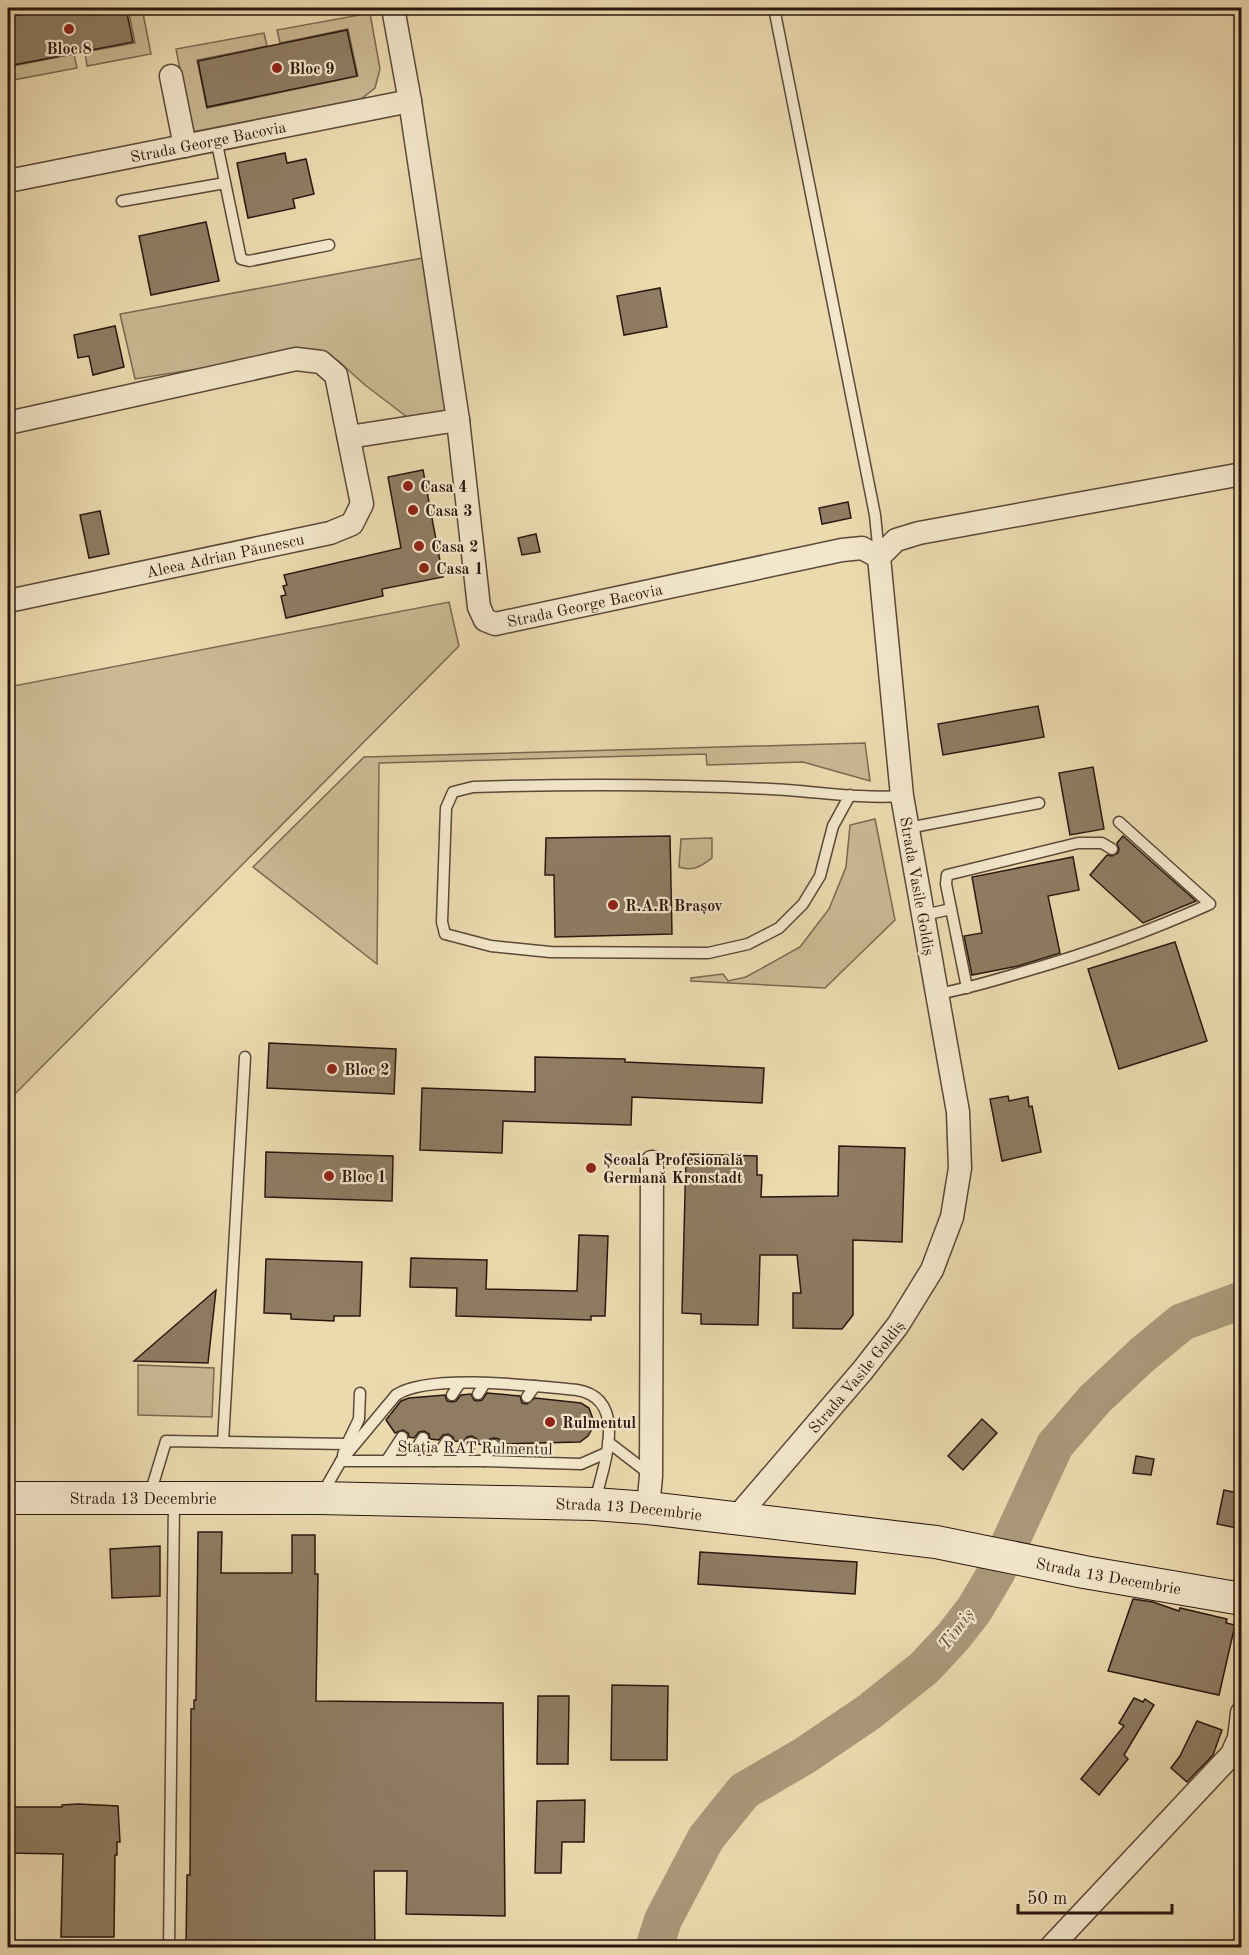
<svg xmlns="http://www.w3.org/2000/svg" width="1249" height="1955" font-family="'Old Standard TT',serif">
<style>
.green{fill:#cbb994;stroke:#7b6852;stroke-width:1.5}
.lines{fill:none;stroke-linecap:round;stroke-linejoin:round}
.river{stroke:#aa9879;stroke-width:38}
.building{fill:#8f7c63;stroke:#2b1710;stroke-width:1.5}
.service-casing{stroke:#5b4838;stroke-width:13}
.minor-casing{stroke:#5b4838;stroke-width:25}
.secondary-casing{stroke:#2b1710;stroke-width:34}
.service{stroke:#f3e7cb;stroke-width:10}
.minor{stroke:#f3e7cb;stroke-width:22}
.secondary{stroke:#f3e7cb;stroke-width:32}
.poi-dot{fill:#8f2418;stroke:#f3e7cb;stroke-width:2}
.labels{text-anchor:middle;stroke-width:4.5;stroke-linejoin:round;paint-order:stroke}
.poi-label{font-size:16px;font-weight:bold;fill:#2b1710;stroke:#f3e7cb;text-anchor:start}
.street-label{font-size:16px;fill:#2b1710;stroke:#f3e7cb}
.water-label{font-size:18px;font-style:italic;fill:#5e4b3a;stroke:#f3e7cb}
</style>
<rect width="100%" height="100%" fill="#ecdaaf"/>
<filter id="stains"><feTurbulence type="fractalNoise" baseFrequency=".00333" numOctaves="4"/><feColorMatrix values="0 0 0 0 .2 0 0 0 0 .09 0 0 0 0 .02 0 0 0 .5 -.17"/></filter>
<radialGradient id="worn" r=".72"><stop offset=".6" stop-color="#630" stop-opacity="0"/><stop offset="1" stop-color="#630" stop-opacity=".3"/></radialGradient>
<!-- green -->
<g class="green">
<polygon points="8,8 49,8 8,15"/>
<polygon points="128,8 142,8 151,54 87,66 85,52 135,43"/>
<polygon points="370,13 380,69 375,88 361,99 192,132 176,49 264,33 267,46 197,60 207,108 358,76 348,29 280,43 277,30"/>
<polygon points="74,54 77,68 8,81 8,67"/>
<polygon points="423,258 449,414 407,417 365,385 337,360 303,352 135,379 120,314"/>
<polygon points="449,602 459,646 8,1101 8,687"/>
<polygon points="865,743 870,781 803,762 707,765 706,754 379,763 377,964 253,867 364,757"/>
<polygon points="875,819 895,920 825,988 691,981 691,978 723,974 728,981 746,977 800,947 829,909 846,867 850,825"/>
<path d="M 712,838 L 712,858 C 701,866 693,872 679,867 L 681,839 Z"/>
<polygon points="138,1365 214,1368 212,1417 138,1415"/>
</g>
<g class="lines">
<!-- river -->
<polyline class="river" points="654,1948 663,1920 706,1838 744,1791 804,1756 869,1712 924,1668 953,1637 974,1610 996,1573 1055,1445 1095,1399 1142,1355 1182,1322 1242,1300"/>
</g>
<!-- building -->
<g class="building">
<polygon points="55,8 126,8 133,42 8,66 8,17"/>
<polygon points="347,30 357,76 207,107 198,61"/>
<polygon points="285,153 287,163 306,159 314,194 293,199 295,208 248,218 237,163"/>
<polygon points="206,222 219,281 151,295 139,236"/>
<polygon points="660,288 667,327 624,335 617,296"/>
<polygon points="115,326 124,367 93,375 89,356 78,358 74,335"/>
<polygon points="423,470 443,577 382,589 383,596 286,618 281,596 286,595 283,586 287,585 284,575 401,548 388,477"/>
<polygon points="848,502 851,518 822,524 819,508"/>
<polygon points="100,511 109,554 89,558 80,515"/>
<polygon points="536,534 540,552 522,555 518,538"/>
<polygon points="1038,706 1044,737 943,755 938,724"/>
<polygon points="1093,767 1104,829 1070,835 1059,773"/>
<polygon points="670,836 672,934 555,937 554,875 545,875 546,838"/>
<polygon points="1123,836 1153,863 1196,901 1143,923 1090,875 1107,855 1112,856 1118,853 1119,849 1117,843"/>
<polygon points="1073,857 1079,890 1048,896 1060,953 1018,966 972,975 964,936 982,933 972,877"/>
<polygon points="1175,942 1207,1041 1119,1069 1088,969"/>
<polygon points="269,1043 396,1049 394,1094 267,1088"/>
<polygon points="535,1057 625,1059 625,1062 764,1068 762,1103 632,1097 631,1125 503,1121 502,1153 420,1150 422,1088 535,1092"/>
<polygon points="1008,1096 1009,1101 1028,1097 1029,1107 1032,1106 1041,1152 1002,1161 990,1099"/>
<polygon points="839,1146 905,1148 902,1242 853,1240 853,1315 842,1329 793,1328 793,1293 801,1293 797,1255 760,1255 758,1325 701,1324 701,1314 682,1313 686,1154 757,1156 757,1175 762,1175 761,1197 838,1196"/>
<polygon points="266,1152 393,1156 392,1201 265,1197"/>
<polygon points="579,1235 608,1236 605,1316 591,1316 591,1320 456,1316 457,1288 410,1287 411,1258 487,1260 486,1289 577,1291"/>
<polygon points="266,1259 362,1262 360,1316 334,1316 334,1321 291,1319 291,1314 264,1313"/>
<polygon points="216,1290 208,1363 134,1361"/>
<polygon points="487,1393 520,1396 522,1403 527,1404 535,1398 581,1403 589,1408 593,1419 593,1427 588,1436 580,1442 501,1444 499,1439 494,1438 490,1439 485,1445 478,1444 477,1439 472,1436 467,1437 463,1442 454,1441 453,1437 448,1434 443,1435 439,1440 430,1439 429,1434 424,1431 419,1432 414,1438 409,1437 408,1433 403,1430 395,1433 386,1420 401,1401 409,1398 445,1395 447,1401 452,1402 456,1401 461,1395 471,1394 474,1400 478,1401 482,1400"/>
<polygon points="982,1419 997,1433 963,1470 948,1456"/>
<polygon points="1136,1456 1154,1459 1151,1475 1133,1473"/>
<polygon points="1224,1490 1242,1494 1242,1529 1217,1524"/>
<polygon points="198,1532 222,1532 221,1573 292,1573 292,1535 315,1535 315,1574 318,1574 316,1701 503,1703 505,1916 406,1914 407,1871 374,1871 375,1947 186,1947 187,1875 190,1875 191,1709 194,1709 194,1700 196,1700"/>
<polygon points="160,1546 160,1596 112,1598 110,1549"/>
<polygon points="700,1552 857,1562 855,1594 698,1584"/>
<polygon points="1133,1599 1153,1602 1179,1611 1180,1608 1227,1619 1226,1623 1235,1625 1219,1695 1108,1671"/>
<polygon points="612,1685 668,1686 667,1760 611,1760"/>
<polygon points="538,1696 569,1696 568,1764 537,1764"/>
<polygon points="1134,1698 1143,1702 1145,1699 1154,1705 1124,1755 1128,1759 1099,1795 1081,1779 1124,1726 1119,1723"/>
<polygon points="1197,1721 1222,1730 1213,1755 1187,1782 1171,1768 1180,1756"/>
<polygon points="585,1800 584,1842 562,1842 561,1873 535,1873 537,1801"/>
<polygon points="78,1804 118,1806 120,1842 117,1842 117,1855 115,1855 114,1937 61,1937 63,1854 8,1853 8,1807 62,1807 62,1805"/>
</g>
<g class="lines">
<!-- service casing -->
<g class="service-casing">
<g id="service">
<polyline points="774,8 875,515 879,555"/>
<polyline points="216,139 241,259 249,261 329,245"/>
<polyline points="122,201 225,183"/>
<path d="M 850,795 L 833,826 L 820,876 L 803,904 L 779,928 L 748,944 L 708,953 L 550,952 L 491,946 L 445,934 L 442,922 L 446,808 L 453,792 L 473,787 C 572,784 671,784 770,789 C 814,791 858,799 902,796"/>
<polyline points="908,828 1039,803"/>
<polyline points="924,915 951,909"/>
<polyline points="967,988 946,884 947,875 1078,843 1102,843 1112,849"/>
<path d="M 937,994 C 967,989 996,980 1026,971 C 1089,953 1150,931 1210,904 L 1119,822"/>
<polyline points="478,1394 485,1383"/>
<polyline points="452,1395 460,1383"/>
<polyline points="527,1397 535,1386"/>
<polyline points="223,1442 245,1057"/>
<polyline points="608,1442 651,1475"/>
<polyline points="347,1444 359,1419 360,1393"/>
<polyline points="387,1460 402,1437"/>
<polyline points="409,1460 423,1438"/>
<polyline points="341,1461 483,1461 581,1464 606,1453"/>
<polyline points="434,1461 447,1441"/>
<polyline points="459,1461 471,1443"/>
<polyline points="483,1461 494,1445"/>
<polyline points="150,1494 166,1441 347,1444 343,1455"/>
<path d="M 322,1494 L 341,1461 L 396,1395 C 429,1373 535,1386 577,1390 C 630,1399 603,1467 595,1501"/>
<polyline points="169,1948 174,1501"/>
</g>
</g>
<!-- minor casing -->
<g class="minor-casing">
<g id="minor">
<path id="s1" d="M 393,8 L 410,101 L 458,420 L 479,607 L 485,620 L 495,624 L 842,550 L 862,548 L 879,557"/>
<polyline points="171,76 185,146"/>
<path id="s2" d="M 8,181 L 410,101"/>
<polyline points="8,423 296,359 321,362 336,375 362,504 352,524 330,533 13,600 8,599"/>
<polyline points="349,437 458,420"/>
<polyline points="879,557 896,540 919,533 1242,474"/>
<polyline points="648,1508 651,1476 652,1162"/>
<path id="s3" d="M 737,1517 L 863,1370 L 898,1325 L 932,1270 L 952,1217 L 960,1168 L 958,1112 L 902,796 L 879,557"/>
<polyline points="1050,1948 1232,1754 1239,1738 1242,1713"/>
</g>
</g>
<!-- secondary casing -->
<g class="secondary-casing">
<g id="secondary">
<path id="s4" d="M 8,1498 L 319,1498 L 594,1504 L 648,1508 L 936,1542 L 1084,1572 L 1242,1599"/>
</g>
</g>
<!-- service -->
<use href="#service" class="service"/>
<!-- minor -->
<use href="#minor" class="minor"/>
<!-- secondary -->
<use href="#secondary" class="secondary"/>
</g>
<!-- markers -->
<g class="poi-dot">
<circle cx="69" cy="29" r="6"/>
<circle cx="277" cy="68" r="6"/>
<circle cx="408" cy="486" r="6"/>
<circle cx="413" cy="510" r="6"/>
<circle cx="419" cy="546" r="6"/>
<circle cx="424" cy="568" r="6"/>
<circle cx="613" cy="905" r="6"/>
<circle cx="332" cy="1069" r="6"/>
<circle cx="591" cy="1168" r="6"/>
<circle cx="329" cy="1176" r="6"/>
<circle cx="550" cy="1422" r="6"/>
</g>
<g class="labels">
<!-- poi labels -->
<g class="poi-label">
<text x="69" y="54" text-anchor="middle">Bloc 8</text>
<text x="289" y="74">Bloc 9</text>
<text x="420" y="492">Casa 4</text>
<text x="425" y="516">Casa 3</text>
<text x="431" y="552">Casa 2</text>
<text x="436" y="574">Casa 1</text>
<text x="625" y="911">R.A.R Brașov</text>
<text x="344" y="1075">Bloc 2</text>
<text x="603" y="1165">Școala Profesională<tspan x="603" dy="18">Germană Kronstadt</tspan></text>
<text x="341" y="1182">Bloc 1</text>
<text x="562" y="1428">Rulmentul</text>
</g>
<!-- street labels -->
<g class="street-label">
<text dy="6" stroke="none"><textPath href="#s2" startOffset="204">Strada George Bacovia</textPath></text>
<text transform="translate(225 555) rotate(-12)" y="6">Aleea Adrian Păunescu</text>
<text dy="6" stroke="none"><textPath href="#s1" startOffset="722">Strada George Bacovia</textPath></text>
<text transform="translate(918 886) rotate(80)" y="6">Strada Vasile Goldiș</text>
<text dy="6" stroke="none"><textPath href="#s3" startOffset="184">Strada Vasile Goldiș</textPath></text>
<text transform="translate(475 1447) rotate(1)" y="6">Stația RAT Rulmentul</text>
<text dy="6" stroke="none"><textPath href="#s4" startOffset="135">Strada 13 Decembrie</textPath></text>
<text dy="6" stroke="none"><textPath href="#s4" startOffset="621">Strada 13 Decembrie</textPath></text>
<text dy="6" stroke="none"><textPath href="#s4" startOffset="1106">Strada 13 Decembrie</textPath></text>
</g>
<!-- water labels -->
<g class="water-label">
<text transform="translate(956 1629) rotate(-53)" y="6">Timiș</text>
</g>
</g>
<!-- margin -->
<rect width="1249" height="1955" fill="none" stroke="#ecdaaf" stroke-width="30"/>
<rect x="9" y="9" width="1231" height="1937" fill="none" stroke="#2b1710" stroke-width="3"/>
<rect x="15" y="15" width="1219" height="1925" fill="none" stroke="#2b1710" stroke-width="1.5"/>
<!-- scale -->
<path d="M1018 1904v9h154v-9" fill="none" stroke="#2b1710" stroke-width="3"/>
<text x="1027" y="1904" font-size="18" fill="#2b1710" stroke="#f3e7cb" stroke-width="4.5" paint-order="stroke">50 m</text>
<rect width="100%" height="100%" filter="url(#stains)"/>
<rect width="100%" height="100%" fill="url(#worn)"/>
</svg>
